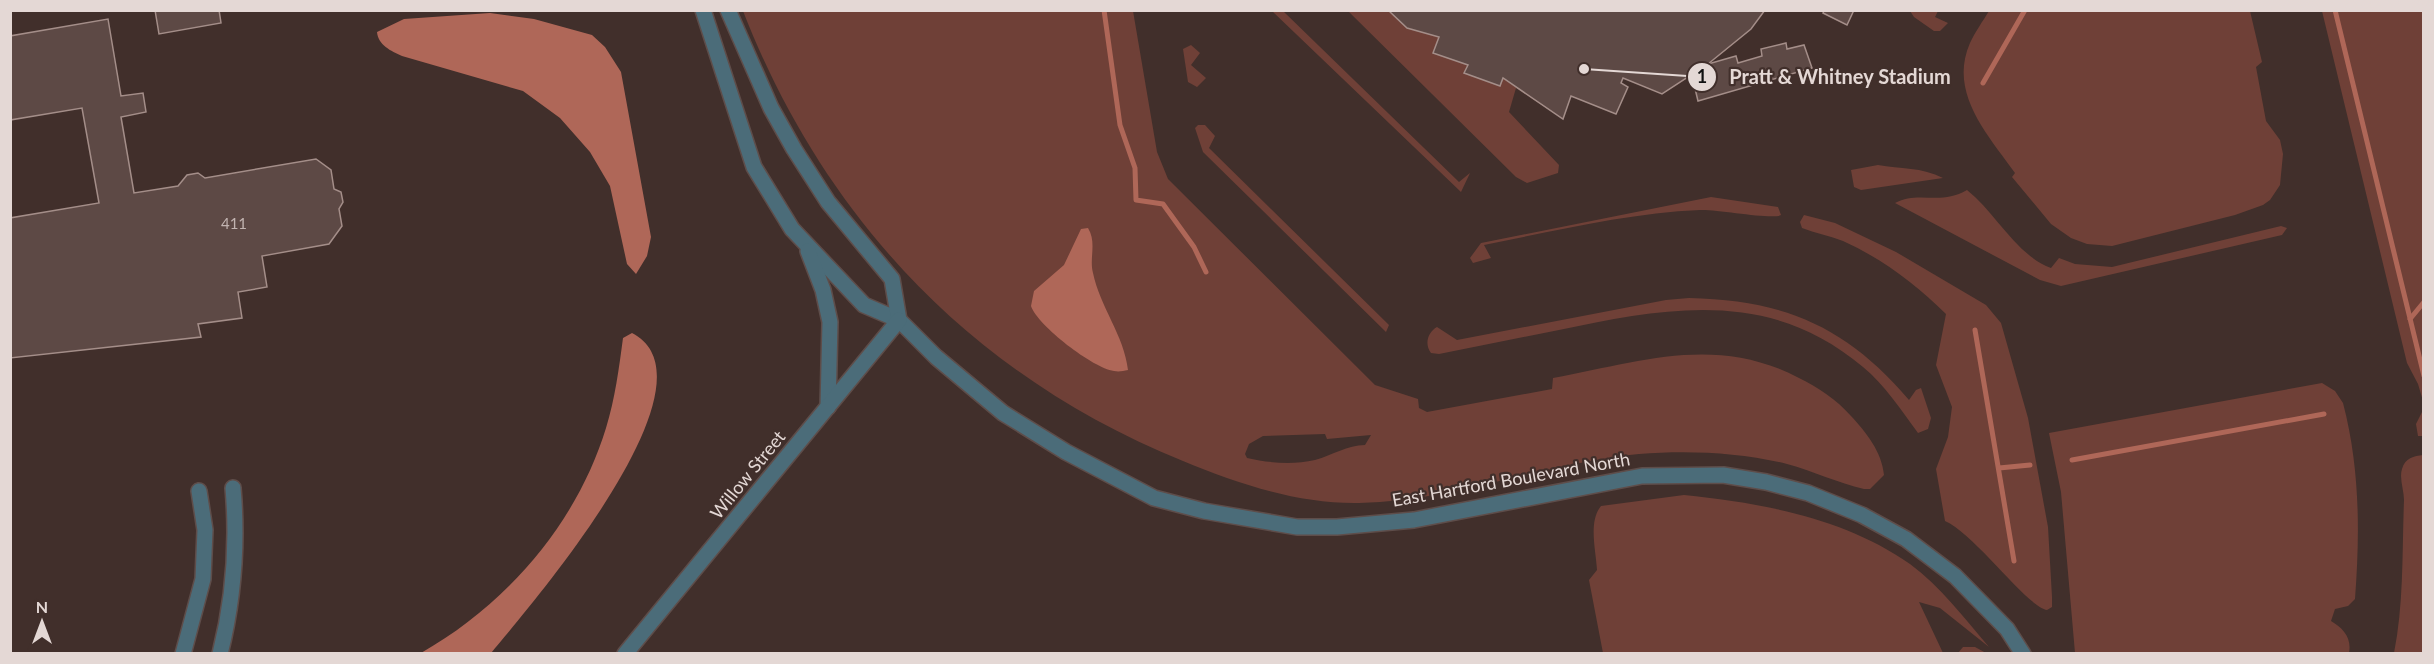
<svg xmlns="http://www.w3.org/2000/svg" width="2434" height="664" font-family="Lato,sans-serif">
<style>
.green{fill:#6f4037;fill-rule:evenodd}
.water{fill:#af6758}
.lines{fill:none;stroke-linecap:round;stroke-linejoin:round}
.stream{stroke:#af6758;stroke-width:5}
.building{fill:#5d4945;stroke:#a48e89;stroke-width:1.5}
.minor-casing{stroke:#5e4d4a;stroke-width:18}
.minor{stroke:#4b6c79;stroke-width:15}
.labels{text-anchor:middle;stroke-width:4.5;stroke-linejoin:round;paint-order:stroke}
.number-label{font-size:15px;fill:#c2b4b1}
.street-label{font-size:18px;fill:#e4d8d5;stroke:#412f2b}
.leader{fill:none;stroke:#e4d8d5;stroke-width:2}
.callout-dot{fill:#e4d8d5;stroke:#412f2b;stroke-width:2}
.mark-label{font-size:18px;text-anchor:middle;font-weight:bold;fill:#111}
.callout-label{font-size:20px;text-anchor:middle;font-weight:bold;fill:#e4d8d5;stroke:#412f2b;stroke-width:4.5;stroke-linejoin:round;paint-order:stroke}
</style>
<rect width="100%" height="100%" fill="#412f2b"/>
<!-- green -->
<g class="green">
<path d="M 743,11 L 1133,11 L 1157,152 L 1168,179 L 1375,385 L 1418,399 L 1419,408 L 1427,412 L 1552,389 L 1553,378 C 1639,362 1716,334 1799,378 C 1819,388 1836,399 1851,416 C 1866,432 1882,452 1884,475 L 1870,489 L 1864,489 C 1838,483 1813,471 1787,464 C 1740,452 1686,450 1639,454 C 1545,463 1454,501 1359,503 C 1298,504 1239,484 1183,461 C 974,377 824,219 743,11 ZM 1325,434 L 1327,439 L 1371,435 L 1365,445 C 1347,445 1333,455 1315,460 C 1293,465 1269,463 1247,458 L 1245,454 L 1249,444 L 1263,436 Z"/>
<polygon points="1272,11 1283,11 1459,182 1470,173 1461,192"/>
<path d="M 1348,11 L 1765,11 C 1738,45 1700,71 1662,94 L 1623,78 L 1621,83 L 1628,87 L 1616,114 L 1571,96 L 1563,119 L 1516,88 L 1509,112 L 1559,165 L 1558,173 L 1527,183 L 1516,177 Z"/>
<polygon points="1910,11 1938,11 1935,17 1948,23 1940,31 1934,31 1914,17"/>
<path d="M 1989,11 L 2250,11 L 2262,62 L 2256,67 L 2266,121 L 2280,140 L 2283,154 L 2280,185 L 2270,200 L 2263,205 L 2235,215 L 2112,246 L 2087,244 L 2071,238 L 2051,224 L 2012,177 L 2015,173 C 1988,135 1948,93 1970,43 C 1975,32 1983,21 1989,11 Z"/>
<polygon points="2322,11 2423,11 2423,401 2418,384 2407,363"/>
<polygon points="1191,45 1200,53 1191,65 1206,78 1197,87 1188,82 1183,49"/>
<polygon points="1198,125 1205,125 1215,136 1209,148 1389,325 1386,332 1203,152 1195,128"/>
<path d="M 1878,165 C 1900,169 1922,167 1943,178 L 1861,190 L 1854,187 L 1851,170 Z"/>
<path d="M 1967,190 C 1996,213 2016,255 2051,268 L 2059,258 L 2075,264 L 2112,267 L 2281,226 L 2287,228 L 2282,235 L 2061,286 L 2040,280 L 1895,203 C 1919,190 1940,206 1967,190 Z"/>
<path d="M 1711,197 L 1778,207 L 1781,215 C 1773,220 1716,209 1700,210 C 1628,213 1555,231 1484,245 L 1491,258 L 1473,263 L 1470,258 L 1481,243 Z"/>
<path d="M 1804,215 L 1835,223 L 1896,252 L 1986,305 L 2001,323 L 2028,418 L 2048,527 L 2052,597 L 2052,607 L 2047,610 C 2026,606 1976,535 1945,521 L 1936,469 L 1948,437 L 1952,407 L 1936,365 L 1946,314 C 1917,285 1881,258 1843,241 C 1830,236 1815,233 1802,228 L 1800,222 Z"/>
<path d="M 1689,298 C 1785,300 1847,327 1909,400 L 1916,390 L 1921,388 L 1931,418 L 1928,429 L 1918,433 C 1901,410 1885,385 1863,367 C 1770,288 1668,307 1559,330 C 1519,338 1479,346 1439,354 L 1431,353 C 1424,344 1428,332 1437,327 L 1457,340 L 1666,300 Z"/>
<path d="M 2322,383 L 2335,391 L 2343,403 C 2360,468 2360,533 2355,599 L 2348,606 L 2335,609 L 2331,621 C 2343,628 2352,638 2349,653 L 2075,653 L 2061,492 L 2049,433 Z"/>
<polygon points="2423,410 2423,436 2418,436 2416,424"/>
<path d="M 2423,455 L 2423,653 L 2394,653 C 2404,604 2402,551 2404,500 C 2404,490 2399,478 2402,469 C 2405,458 2414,456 2423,455 Z"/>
<path d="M 1684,495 C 1762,503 1845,518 1910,564 C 1940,586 1965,619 1989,647 L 1940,608 L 1919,602 L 1943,653 L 1603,653 L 1589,580 L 1597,570 C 1596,550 1588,522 1601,506 Z"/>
<polygon points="1963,647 1975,647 1986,653 1958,653"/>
</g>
<!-- water -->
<g class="water">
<path d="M 490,13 L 534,19 L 592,35 L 605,47 L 621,72 L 651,237 L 647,256 L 636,274 L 627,264 L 610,186 L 590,152 L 560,118 L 523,91 L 402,56 C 391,51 378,45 377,32 L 404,19 Z"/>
<path d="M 1088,228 C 1097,243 1089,258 1093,273 C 1100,307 1124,335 1128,370 C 1123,371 1119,372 1114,371 C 1093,368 1038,326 1031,306 L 1034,291 L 1064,265 L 1081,229 Z"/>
<path d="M 632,333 C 725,381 530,606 491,653 L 421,653 C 507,604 577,523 606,428 C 615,399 619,368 623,338 Z"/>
</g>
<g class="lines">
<!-- stream -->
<g class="stream">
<polyline points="1104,10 1120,125 1135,168 1136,200 1163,204 1194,247 1206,272"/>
<polyline points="2335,10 2424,376"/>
<polyline points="1983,83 2025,10"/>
<polyline points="2410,319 2424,302"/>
<polyline points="1975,330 2014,561"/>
<polyline points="2072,460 2324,414"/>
<polyline points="1999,468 2030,465"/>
</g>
</g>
<!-- building -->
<g class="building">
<polygon points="155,10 219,10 221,23 159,34"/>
<polygon points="1388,10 1765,10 1751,29 1708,64 1662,94 1623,78 1621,83 1628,87 1616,114 1571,96 1563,119 1503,78 1500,86 1464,73 1468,65 1433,53 1439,37 1407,28"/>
<polygon points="1824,10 1854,10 1847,25 1823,13"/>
<polygon points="108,19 121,96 143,93 146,112 121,117 134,193 178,186 187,175 198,173 205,178 316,159 331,170 334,189 341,192 343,202 339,209 342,226 329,244 262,256 267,287 238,292 242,318 198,324 201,337 10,358 10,218 99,203 82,108 10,120 10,36"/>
<polygon points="1786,43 1787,49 1804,45 1812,68 1698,101 1692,76 1709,71 1708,64 1736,56 1738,63 1762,56 1761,49"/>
</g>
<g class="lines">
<!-- minor casing -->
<g class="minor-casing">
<g id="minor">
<polyline points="703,10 754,167 792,229 864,305 899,320 936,357 1003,413 1066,452 1154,498 1204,511 1297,527 1337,527 1414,520 1642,476 1723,475 1766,482 1808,493 1862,515 1906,539 1955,576 2007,629 2023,654"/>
<polyline points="728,10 771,108 794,149 828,202 892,279 899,320"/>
<polyline points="808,251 823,290 830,322 828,407"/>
<polyline points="183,654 203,579 205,530 199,491"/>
<path d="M 220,654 C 234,598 238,545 233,488"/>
<polyline points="625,654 899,320"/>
</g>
</g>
<!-- minor -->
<use href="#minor" class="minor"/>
</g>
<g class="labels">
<!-- number labels -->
<g class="number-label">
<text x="234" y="229">411</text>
</g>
<!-- street labels -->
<g class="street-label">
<text transform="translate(748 475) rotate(-51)" y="6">Willow Street</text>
<text transform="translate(1511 480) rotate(-10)" y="6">East Hartford Boulevard North</text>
</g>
</g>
<!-- callouts -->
<path class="leader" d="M1584 69L1702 77"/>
<g class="callout-dot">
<circle cx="1584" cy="69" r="6"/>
<circle cx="1702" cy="77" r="15"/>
</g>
<g class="mark-label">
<text x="1702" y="83">1</text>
</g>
<g class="callout-label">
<text x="1840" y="84">Pratt &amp; Whitney Stadium</text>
</g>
<!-- border -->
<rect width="2434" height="664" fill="none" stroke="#e4d8d5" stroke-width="24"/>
<!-- north arrow -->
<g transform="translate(42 622)" stroke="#412f2b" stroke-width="4.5" paint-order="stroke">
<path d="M0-4.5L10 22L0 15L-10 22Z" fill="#e4d8d5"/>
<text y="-9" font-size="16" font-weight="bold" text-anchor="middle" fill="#e4d8d5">N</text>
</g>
</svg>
